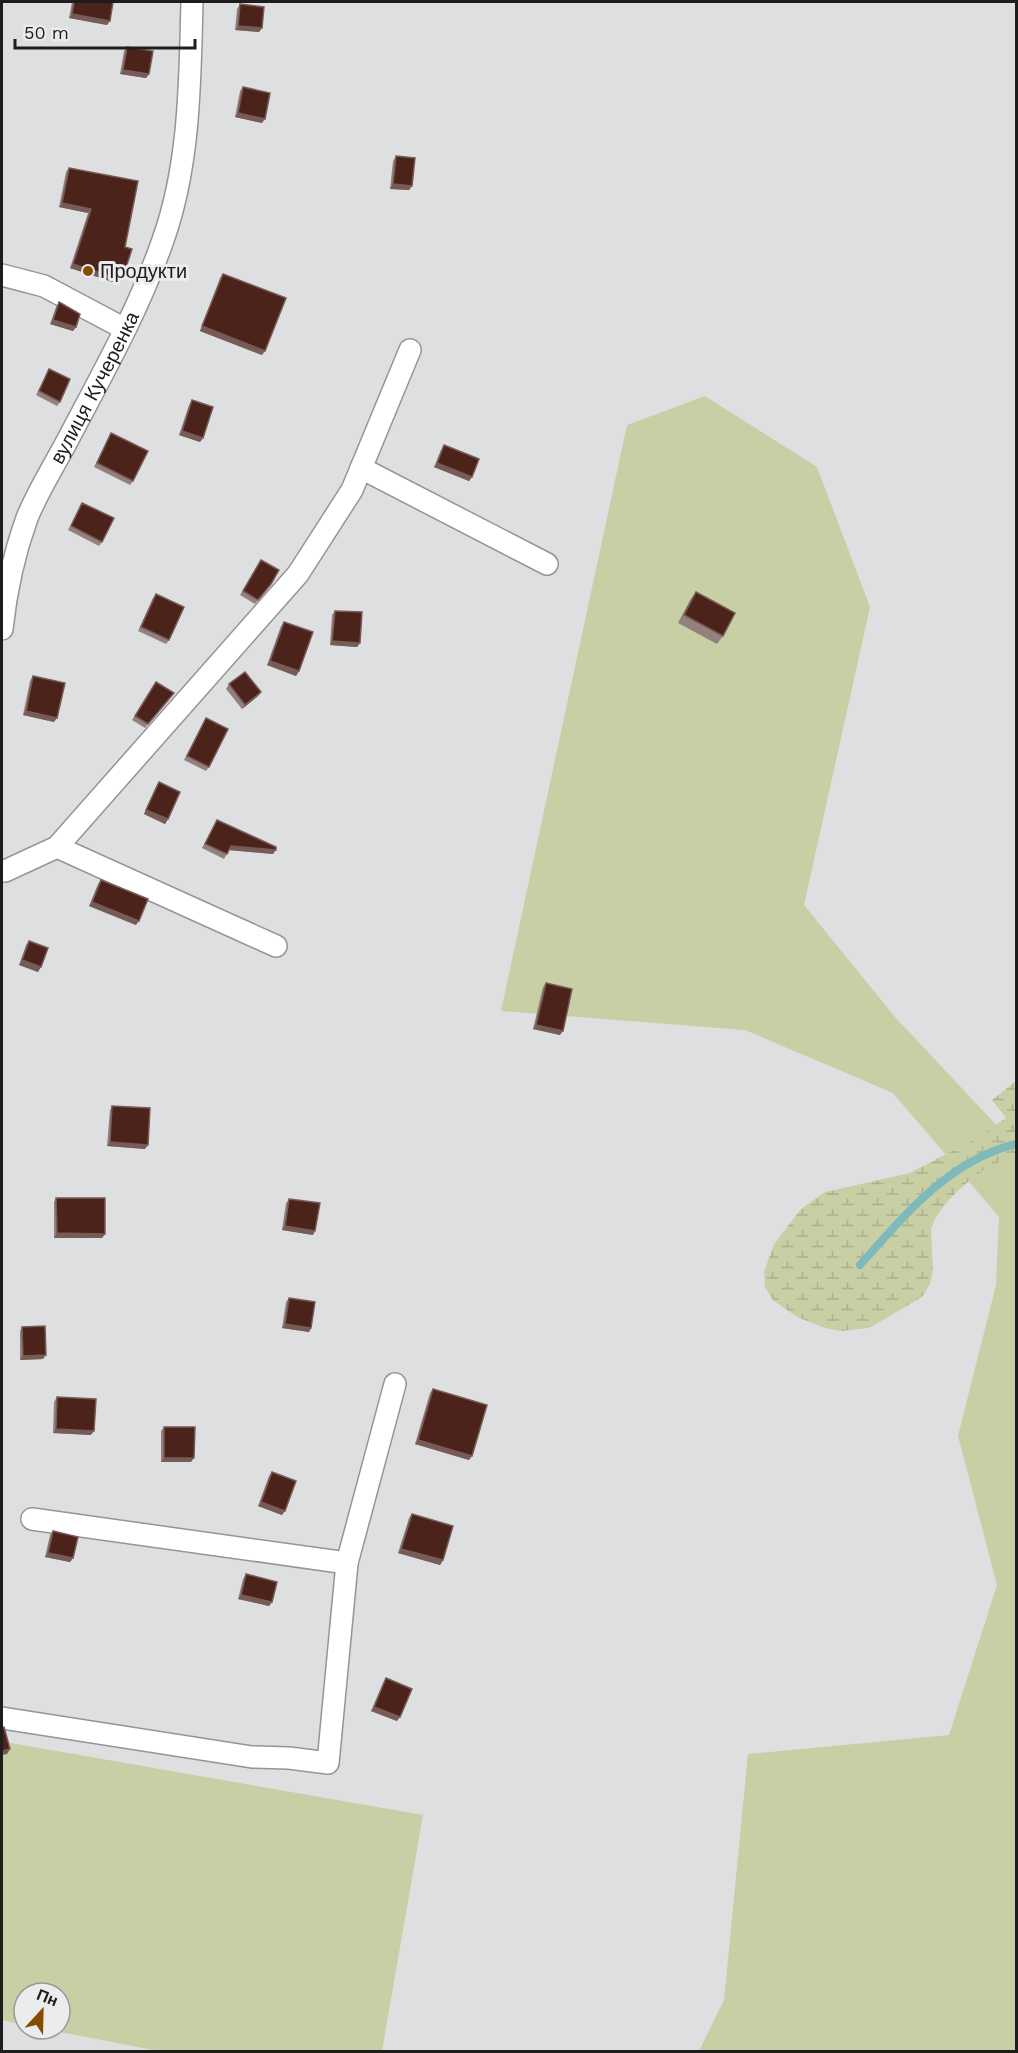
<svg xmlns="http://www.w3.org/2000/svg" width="1018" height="2053" font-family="'Work Sans',sans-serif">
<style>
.green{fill:#c8cfa5}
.wetland{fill:url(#wetland-marsh)}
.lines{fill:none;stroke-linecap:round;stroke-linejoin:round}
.stream{stroke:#7ebabc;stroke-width:8}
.minor-casing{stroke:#949596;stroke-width:24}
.minor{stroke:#fff;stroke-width:21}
.wall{fill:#94817e}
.shaded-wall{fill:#775b56}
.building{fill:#4b231b;stroke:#775b56;stroke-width:1.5}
.poi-dot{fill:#864d01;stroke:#ebeced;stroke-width:2}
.labels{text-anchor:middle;stroke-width:6;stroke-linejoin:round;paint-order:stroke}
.poi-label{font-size:20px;fill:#1d1d1d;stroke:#ebeced;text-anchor:start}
.street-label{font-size:20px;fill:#1d1d1d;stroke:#ebeced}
</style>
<defs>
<pattern id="wetland-marsh" width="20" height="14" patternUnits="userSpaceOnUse" patternTransform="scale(1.5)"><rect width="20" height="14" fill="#c8cfa5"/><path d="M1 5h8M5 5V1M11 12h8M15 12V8" fill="none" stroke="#abb18e"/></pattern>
</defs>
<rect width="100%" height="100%" fill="#dedfe0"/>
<!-- green -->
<g class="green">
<polygon points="705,396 817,467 870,607 804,905 895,1017 1016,1146 1016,2051 699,2051 724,2000 748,1754 949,1735 997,1585 958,1436 996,1285 999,1217 893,1093 745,1030 501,1011 627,425"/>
<polygon points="5,1742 423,1815 382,2051 158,2051 45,2029 60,2029 60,1993 24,1993 24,2025 2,2020 2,1760"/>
</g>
<!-- wetland -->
<path class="wetland" d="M 1016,1081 L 1016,1158 C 1009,1160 1000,1161 994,1164 C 972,1176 938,1205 931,1229 L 933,1271 L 930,1284 L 922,1297 L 869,1328 L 840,1331 L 825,1328 L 797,1317 L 773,1300 L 765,1287 L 764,1272 L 774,1244 L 801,1209 L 825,1192 L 910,1173 L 975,1139 L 1006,1118 L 992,1100 Z"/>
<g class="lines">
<!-- stream -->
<path class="stream" d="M 860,1265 C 904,1216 949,1160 1016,1144"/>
<!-- minor casing -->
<g class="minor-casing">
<g id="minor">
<polyline points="2,275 44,286 125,329"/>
<polyline points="361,468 547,564"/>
<path id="s1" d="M 2,629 C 6,591 14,554 27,518 C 37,493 52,469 65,445 C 100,378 138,312 163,240 C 190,165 190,80 192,2"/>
<polyline points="57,847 276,946"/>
<polyline points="2,871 5,871 57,847 298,574 352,490 410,350"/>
<polyline points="32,1519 347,1563"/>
<polyline points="2,1718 252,1757 289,1758 328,1763 347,1563 395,1384"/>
</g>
</g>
<!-- minor -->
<use href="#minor" class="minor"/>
</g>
<!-- wall -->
<g class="wall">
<polygon points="72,2 113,2 107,25 69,18"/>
<polygon points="240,4 262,28 259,32 235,30 237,9"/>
<polygon points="127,47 149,74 146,78 120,74 124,51"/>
<polygon points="243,87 262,123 235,117 240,91"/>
<polygon points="396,156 412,186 409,190 390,189 393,161"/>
<polygon points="69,168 125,247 119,284 70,268 88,213 59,207 66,172"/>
<polygon points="223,274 262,355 200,331 220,278"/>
<polygon points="59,302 76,327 73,331 50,324 56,307"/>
<polygon points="49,369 60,402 57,406 36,395"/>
<polygon points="192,400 203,438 200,442 179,435 189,405"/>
<polygon points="111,433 133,481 130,485 94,467"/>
<polygon points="444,445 472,477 469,481 434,467 441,450"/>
<polygon points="82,503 102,542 99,546 68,530"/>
<polygon points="261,560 268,588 255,604 240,595"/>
<polygon points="696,592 723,636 717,644 678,623 690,600"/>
<polygon points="156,594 169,640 166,644 138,631 153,598"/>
<polygon points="335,611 360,643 357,647 330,645 332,615"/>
<polygon points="284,622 299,671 296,676 267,665 281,626"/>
<polygon points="33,676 54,722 23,715 30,681"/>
<polygon points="229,684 261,692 258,696 242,709 226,689"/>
<polygon points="153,686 174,693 145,728 132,720"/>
<polygon points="206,718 209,767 206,771 184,760"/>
<polygon points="159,782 168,819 165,824 144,814 156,787"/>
<polygon points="217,820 273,854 229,850 224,859 202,848"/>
<polygon points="101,880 136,925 89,906 98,884"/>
<polygon points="29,941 38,972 19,965 26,945"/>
<polygon points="546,983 560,1035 533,1029 543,987"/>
<polygon points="112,1106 145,1149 107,1146 110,1110"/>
<polygon points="56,1198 105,1234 102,1238 54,1238 54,1202"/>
<polygon points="289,1199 313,1235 282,1230 286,1203"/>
<polygon points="289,1298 311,1328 309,1332 282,1328 286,1302"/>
<polygon points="22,1327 43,1359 20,1360 20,1331"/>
<polygon points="433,1389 469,1460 415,1444 430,1393"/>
<polygon points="57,1397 91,1435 53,1433 54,1402"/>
<polygon points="164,1427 191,1462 161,1462 161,1431"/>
<polygon points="272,1472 282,1515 258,1506 269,1476"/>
<polygon points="412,1514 443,1560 440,1565 398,1553 409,1518"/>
<polygon points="53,1531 73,1558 70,1562 45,1557 50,1535"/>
<polygon points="246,1574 272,1602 269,1606 238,1599 243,1579"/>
<polygon points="386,1678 397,1721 371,1711 383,1683"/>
</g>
<!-- shaded-wall -->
<g class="shaded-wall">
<polygon points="72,14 110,21 107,25 69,18"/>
<polygon points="238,26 262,28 259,32 235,30"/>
<polygon points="123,70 149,74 146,78 120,74"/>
<polygon points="238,113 265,119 262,123 235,117"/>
<polygon points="393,184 412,186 409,190 390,189"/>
<polygon points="62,203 91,209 88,213 59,207"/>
<polygon points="73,264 122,280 119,284 70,268"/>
<polygon points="53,320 76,327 73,331 50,324"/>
<polygon points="202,326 265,351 262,355 200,331"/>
<polygon points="182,431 203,438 200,442 179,435"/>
<polygon points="437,463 472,477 469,481 434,467"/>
<polygon points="332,641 360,643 357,647 330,645"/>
<polygon points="270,661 299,671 296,676 267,665"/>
<polygon points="261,692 258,696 242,709 245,705"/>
<polygon points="26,711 57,718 54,722 23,715"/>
<polygon points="146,810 168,819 165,824 144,814"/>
<polygon points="231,846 276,850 273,854 228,850"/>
<polygon points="92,902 139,921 136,925 89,906"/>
<polygon points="22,960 41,967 38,972 19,965"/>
<polygon points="536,1025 563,1031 560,1035 533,1029"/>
<polygon points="110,1142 148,1145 145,1149 107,1146"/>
<polygon points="285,1226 315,1231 313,1235 282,1230"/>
<polygon points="57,1233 105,1234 102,1238 54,1238"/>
<polygon points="285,1324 311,1328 309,1332 282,1328"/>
<polygon points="46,1355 43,1359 20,1360 23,1356"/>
<polygon points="56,1429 94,1431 91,1435 53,1433"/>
<polygon points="418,1440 472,1456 469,1460 415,1444"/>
<polygon points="164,1458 194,1458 191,1462 161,1462"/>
<polygon points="261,1502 285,1511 282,1515 258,1506"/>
<polygon points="401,1549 443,1560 440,1565 398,1553"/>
<polygon points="48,1553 73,1558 70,1562 45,1557"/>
<polygon points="241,1595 272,1602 269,1606 238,1599"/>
<polygon points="374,1707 400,1717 397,1721 371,1711"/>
<polygon points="10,1749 7,1754 2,1755 2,1751"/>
</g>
<!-- building -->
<g class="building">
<polygon points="74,2 113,2 110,21 72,14"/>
<polygon points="240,4 264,7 262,28 238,26"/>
<polygon points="127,47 153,51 149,74 123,70"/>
<polygon points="243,87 270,93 265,119 238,113"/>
<polygon points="396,156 415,158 412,186 393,184"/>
<polygon points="69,168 138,181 125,247 132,249 122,280 73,264 91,209 62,203"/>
<polygon points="223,274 286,298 265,351 202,326"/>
<polygon points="59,302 80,314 76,327 53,320"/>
<polygon points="49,369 70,379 60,402 39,391"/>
<polygon points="192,400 213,407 203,438 182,431"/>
<polygon points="111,433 148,451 133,481 97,463"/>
<polygon points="444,445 479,459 472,477 437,463"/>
<polygon points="82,503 114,518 102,542 71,526"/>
<polygon points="261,560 279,570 271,584 258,600 243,591"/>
<polygon points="696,592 735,613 723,636 684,615"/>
<polygon points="156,594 184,607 169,640 141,627"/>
<polygon points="335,611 362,612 360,643 332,641"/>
<polygon points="284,622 313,632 299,671 270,661"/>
<polygon points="245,672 261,692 245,705 229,684"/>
<polygon points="33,676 65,683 57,718 26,711"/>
<polygon points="156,682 174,693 148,724 135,716"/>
<polygon points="206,718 228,729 209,767 187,756"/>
<polygon points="159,782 180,792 168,819 146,810"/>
<polygon points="217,820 276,847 276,850 231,846 227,854 205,844"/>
<polygon points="101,880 148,899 139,921 92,902"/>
<polygon points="29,941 48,948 41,967 22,960"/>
<polygon points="546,983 572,989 563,1031 536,1025"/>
<polygon points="112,1106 150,1108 148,1145 110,1142"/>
<polygon points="56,1198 105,1198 105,1234 57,1233"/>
<polygon points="289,1199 320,1203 315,1231 285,1226"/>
<polygon points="289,1298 315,1302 311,1328 285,1324"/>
<polygon points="45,1326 46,1355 23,1356 22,1327"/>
<polygon points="433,1389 487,1405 472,1456 418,1440"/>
<polygon points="57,1397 96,1399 94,1431 56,1429"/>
<polygon points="164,1427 195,1427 194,1458 164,1458"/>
<polygon points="272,1472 296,1481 285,1511 261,1502"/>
<polygon points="412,1514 453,1526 443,1560 401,1549"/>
<polygon points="53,1531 78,1537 73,1558 48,1553"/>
<polygon points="246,1574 277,1582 272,1602 241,1595"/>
<polygon points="386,1678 412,1689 400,1717 374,1707"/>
<polygon points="4,1727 10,1749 2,1751 2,1728"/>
</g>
<!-- markers -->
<circle class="poi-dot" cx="88" cy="271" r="6"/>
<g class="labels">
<!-- poi labels -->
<g class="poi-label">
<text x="100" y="278">Продукти</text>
</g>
<!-- street labels -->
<g class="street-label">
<text dy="7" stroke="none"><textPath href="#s1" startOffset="261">вулиця Кучеренка</textPath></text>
</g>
</g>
<!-- border -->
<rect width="1018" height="2053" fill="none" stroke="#1d1d1d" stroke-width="6"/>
<!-- north arrow -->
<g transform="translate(42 2011) rotate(22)"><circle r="28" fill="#ebeced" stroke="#99999a" stroke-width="1.5"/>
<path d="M0-4.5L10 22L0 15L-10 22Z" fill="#864d01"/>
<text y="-9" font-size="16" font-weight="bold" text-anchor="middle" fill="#1d1d1d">Пн</text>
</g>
<!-- scale -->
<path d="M15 39v9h180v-9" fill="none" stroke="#1d1d1d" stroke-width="3"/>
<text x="24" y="39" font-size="18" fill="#1d1d1d" stroke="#ebeced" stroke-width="4.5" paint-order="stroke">50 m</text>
</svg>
